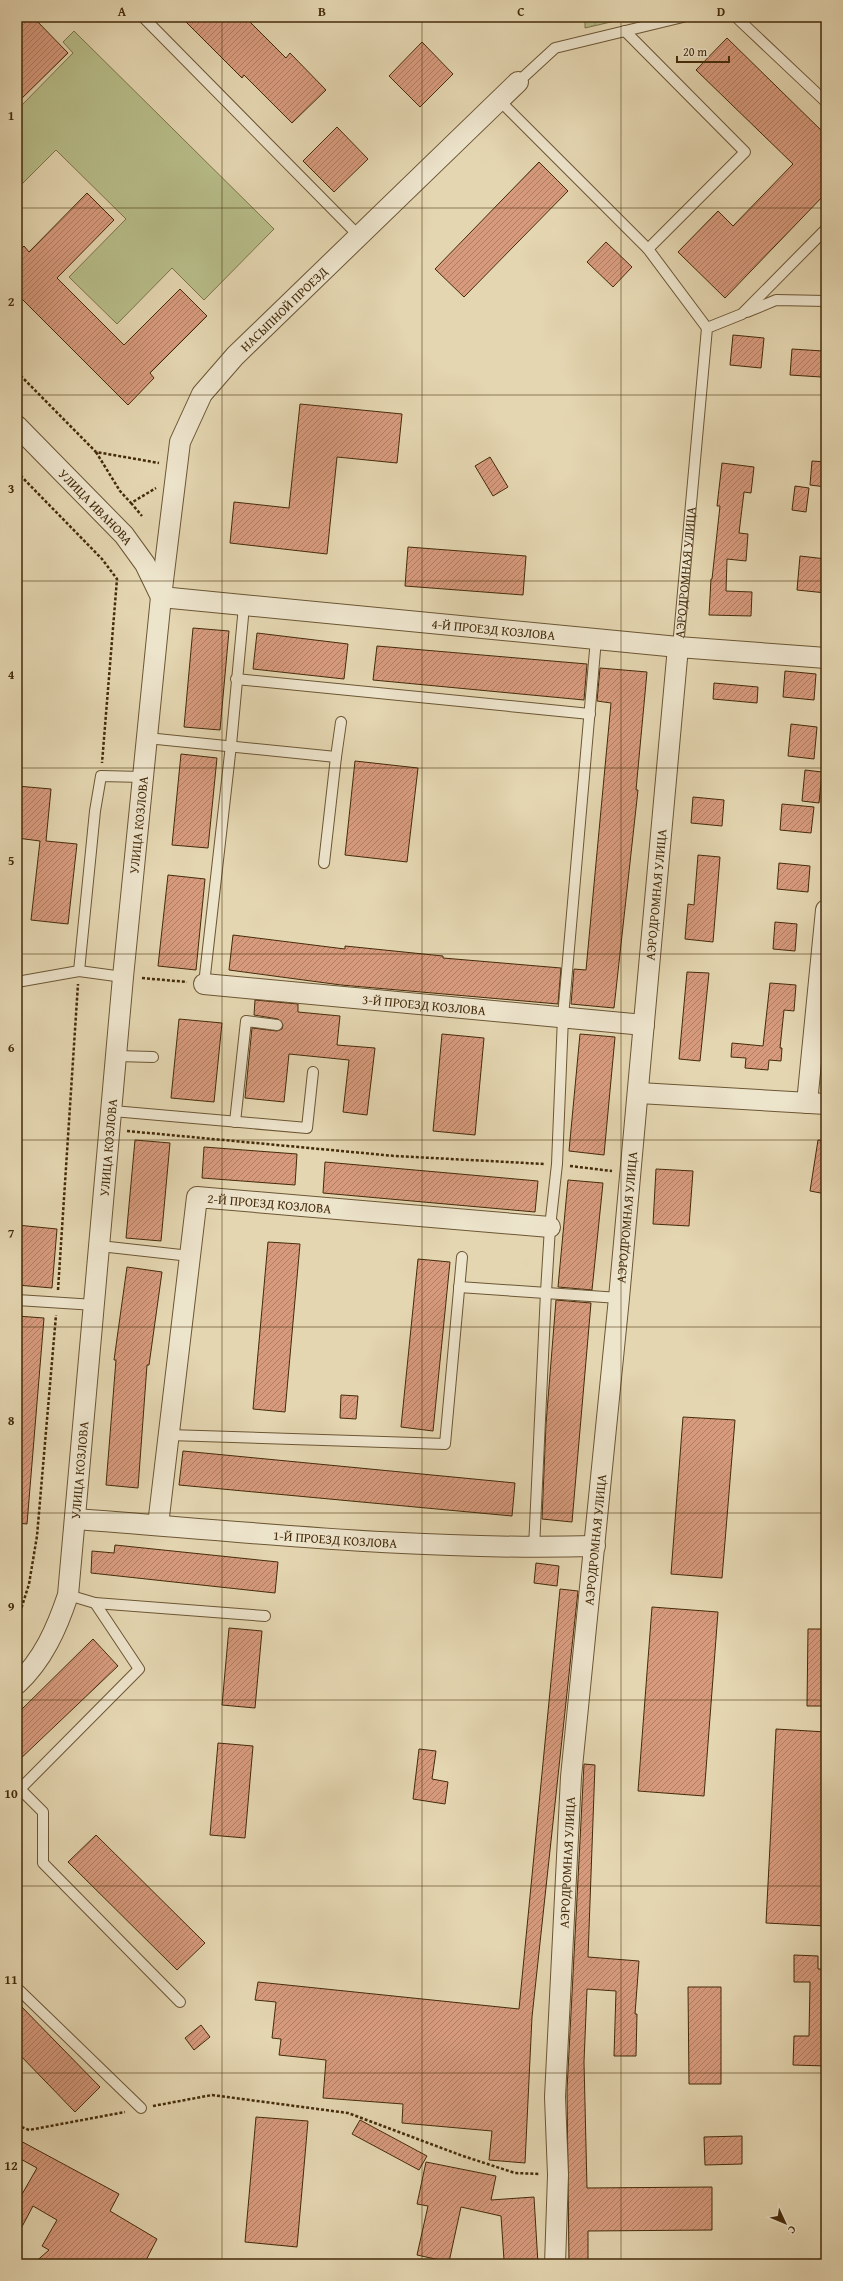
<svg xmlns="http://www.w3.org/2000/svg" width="843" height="2281" font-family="'Gentium Book Plus',serif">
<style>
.wetland{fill:url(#wetland-marsh);stroke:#7e744a}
.pitch{fill:#b7bd89;stroke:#7e744a}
.building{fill:url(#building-hatch);stroke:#442b0a}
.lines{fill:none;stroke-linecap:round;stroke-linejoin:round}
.service-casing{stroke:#6c5634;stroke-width:12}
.minor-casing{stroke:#6c5634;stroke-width:22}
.path{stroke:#442b0a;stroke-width:2.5;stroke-dasharray:3 2;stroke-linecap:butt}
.service{stroke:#ede4cc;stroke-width:10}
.minor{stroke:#ede4cc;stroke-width:20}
.grid{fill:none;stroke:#442b0a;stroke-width:1;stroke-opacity:0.55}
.labels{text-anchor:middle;stroke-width:4;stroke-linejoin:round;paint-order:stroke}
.street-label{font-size:13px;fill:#442b0a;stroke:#ede4cc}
.neatline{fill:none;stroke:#442b0a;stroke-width:1.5}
.grid-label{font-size:13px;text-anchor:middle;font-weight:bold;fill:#442b0a}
</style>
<defs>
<pattern id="wetland-marsh" width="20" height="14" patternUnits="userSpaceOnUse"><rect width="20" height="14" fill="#b7bd89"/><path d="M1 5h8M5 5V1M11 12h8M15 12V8" fill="none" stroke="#969a6e"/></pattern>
<pattern id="building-hatch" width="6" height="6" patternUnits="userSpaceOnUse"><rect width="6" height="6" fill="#d79a7d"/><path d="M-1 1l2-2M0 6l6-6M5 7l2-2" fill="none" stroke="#b07e65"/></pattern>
</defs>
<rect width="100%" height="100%" fill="#e4d6b1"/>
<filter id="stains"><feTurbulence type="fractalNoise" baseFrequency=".005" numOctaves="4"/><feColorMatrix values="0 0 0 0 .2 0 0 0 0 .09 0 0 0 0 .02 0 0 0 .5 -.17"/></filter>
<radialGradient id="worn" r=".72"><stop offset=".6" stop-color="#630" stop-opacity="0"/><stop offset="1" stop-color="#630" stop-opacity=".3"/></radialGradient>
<!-- wetland -->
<polygon class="wetland" points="585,17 632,17 585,28"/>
<!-- pitch -->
<polygon class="pitch" points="74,31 274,229 204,300 172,268 117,324 69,277 126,219 56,150 22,184 17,179 17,110 73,53 63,42"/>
<!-- building -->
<g class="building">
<polygon points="21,17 33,17 68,53 17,103 17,21"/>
<polygon points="181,17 245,17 286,58 290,53 326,90 292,123 244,75 242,78"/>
<polygon points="727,38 826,135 826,193 725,298 678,252 718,211 733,226 793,164 696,70"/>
<polygon points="422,42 453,74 420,107 389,76"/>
<polygon points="337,127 368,159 334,192 303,161"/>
<polygon points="539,162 568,191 464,297 435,269"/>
<polygon points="87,193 114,220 57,278 124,345 180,289 207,316 150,373 154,378 128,405 17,294 17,253 24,246 29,252"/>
<polygon points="606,242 632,267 613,287 587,262"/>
<polygon points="733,335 764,338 761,368 730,365"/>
<polygon points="792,349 823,351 821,377 790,375"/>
<polygon points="300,404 402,414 397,463 337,457 327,554 230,543 234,502 289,508"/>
<polygon points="490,457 508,487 493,496 475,466"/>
<polygon points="812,461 826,462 826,487 810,485"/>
<polygon points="722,463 754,467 751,493 744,492 739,533 748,534 746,561 727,559 726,591 752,592 751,616 709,615 711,579 712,579 720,506 717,506"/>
<polygon points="795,486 809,488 806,512 792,510"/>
<polygon points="408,547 526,556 523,595 405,586"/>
<polygon points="800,556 826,559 826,593 797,590"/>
<polygon points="193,628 229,631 220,730 184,727"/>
<polygon points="257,633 348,644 344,679 253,669"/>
<polygon points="377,646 587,664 584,700 373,680"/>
<polygon points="600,668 647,672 636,790 638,790 614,1008 571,1004 574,969 586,970 611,703 597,701"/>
<polygon points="785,671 816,674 814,700 783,697"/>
<polygon points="714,683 758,687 757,703 713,699"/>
<polygon points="791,724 817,727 814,759 788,756"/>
<polygon points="181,754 217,758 208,848 172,845"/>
<polygon points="355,761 418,768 407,862 345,855"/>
<polygon points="805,770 822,772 819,803 802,801"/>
<polygon points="17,786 51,789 46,841 77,844 68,924 31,920 40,841 17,838"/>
<polygon points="693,797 724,800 722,826 691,823"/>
<polygon points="782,804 814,807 811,833 780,830"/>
<polygon points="698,855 720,857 713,942 685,939 688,904 694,905"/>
<polygon points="779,863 810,866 808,892 777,889"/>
<polygon points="168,875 205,879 196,970 158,966"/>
<polygon points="775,922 797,924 795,951 773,949"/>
<polygon points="233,935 345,949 345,946 443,956 443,958 561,968 558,1004 341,985 229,970"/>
<polygon points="687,972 709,973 700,1061 679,1059"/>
<polygon points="770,983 796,985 794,1011 784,1010 780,1048 782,1048 781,1061 769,1060 768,1070 745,1068 746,1058 731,1057 732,1043 763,1046"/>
<polygon points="255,1000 298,1004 298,1012 340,1016 337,1045 375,1048 367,1115 343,1112 349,1060 289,1054 284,1102 245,1098 252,1028 277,1031 282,1029 283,1025 278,1019 254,1015"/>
<polygon points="179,1019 222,1023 214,1102 171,1098"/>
<polygon points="442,1034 484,1038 475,1135 433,1131"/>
<polygon points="580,1034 615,1037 604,1155 569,1151"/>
<polygon points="135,1140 170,1143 161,1241 126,1238"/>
<polygon points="818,1140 826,1141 826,1194 810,1191"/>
<polygon points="204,1147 297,1154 295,1185 202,1178"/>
<polygon points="325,1162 538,1181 535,1212 323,1193"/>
<polygon points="656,1169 693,1171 689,1226 653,1224"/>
<polygon points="568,1180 603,1183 592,1290 558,1287"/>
<polygon points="17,1225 57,1229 52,1288 17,1285"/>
<polygon points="268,1242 300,1244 285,1412 253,1409"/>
<polygon points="418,1259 450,1262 433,1431 401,1427"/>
<polygon points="127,1267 162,1272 149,1365 147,1365 138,1488 106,1485 116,1360 114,1360"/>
<polygon points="556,1300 591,1303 572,1522 542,1519 546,1424"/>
<polygon points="17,1316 44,1318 27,1524 17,1523"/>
<polygon points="341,1395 358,1396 356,1419 340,1418"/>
<polygon points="683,1417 735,1420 722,1578 671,1574"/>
<polygon points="183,1451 515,1483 512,1516 179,1485"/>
<polygon points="115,1545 278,1562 275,1593 91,1573 92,1551 114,1553"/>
<polygon points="536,1563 559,1566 557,1586 534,1583"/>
<polygon points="560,1589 578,1591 532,2017 525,2163 489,2160 492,2131 402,2123 403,2104 323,2098 326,2060 279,2055 281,2039 272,2038 276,2002 255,2000 258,1982 519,2009"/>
<polygon points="652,1607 718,1612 704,1796 638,1791"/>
<polygon points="229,1628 262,1631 255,1708 222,1705"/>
<polygon points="808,1629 826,1629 826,1706 807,1706"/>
<polygon points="93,1639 118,1666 17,1762 17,1714"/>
<polygon points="776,1729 826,1732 826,1926 766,1923"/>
<polygon points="218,1743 253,1746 245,1838 210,1835"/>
<polygon points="419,1749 436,1751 432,1779 448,1782 445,1804 413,1799"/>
<polygon points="584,1764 595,1765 588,1957 639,1961 635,2014 637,2014 636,2056 614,2056 616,1991 587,1989 584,2062 587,2188 712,2187 712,2230 588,2231 588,2264 569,2264 567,2090"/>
<polygon points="96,1835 205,1943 177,1970 68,1862"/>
<polygon points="794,1955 818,1956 818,1969 826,1969 826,2066 793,2065 794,2036 809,2036 810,1982 794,1982"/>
<polygon points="688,1987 721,1987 721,2084 689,2084"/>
<polygon points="17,2002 100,2087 75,2112 17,2052"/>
<polygon points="201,2025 210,2037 194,2050 185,2038"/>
<polygon points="256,2117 308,2121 297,2247 245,2242"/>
<polygon points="360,2120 427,2156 419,2170 352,2134"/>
<polygon points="742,2136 742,2164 705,2165 704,2137"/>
<polygon points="17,2139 119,2194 110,2211 157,2239 144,2264 33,2264 49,2250 42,2246 57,2220 33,2206 17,2236 17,2203 37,2168 17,2157"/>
<polygon points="426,2162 496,2176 491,2200 534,2197 538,2264 519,2264 519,2260 504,2260 501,2216 461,2207 449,2262 417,2255 428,2206 417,2204"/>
</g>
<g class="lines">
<!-- service casing -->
<g class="service-casing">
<g id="service">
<polyline points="143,17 360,237"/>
<polyline points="736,17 826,102"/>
<polyline points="625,31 745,152 648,249"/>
<polyline points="518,82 555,48 683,17"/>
<polyline points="500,101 648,249 707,328"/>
<polyline points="747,312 776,300 826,301"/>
<path id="s1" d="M 678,647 L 707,328 L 742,314 L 826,229"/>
<polyline points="236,679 590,714"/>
<polyline points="147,738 336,757 324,863"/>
<polyline points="336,757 341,722"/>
<polyline points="79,971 95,811 101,776 143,777"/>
<polyline points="17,982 79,971 123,977"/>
<polyline points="204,984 231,745 244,606"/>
<polyline points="117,1056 153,1057"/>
<polyline points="113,1111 307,1128 313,1072"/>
<polyline points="235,1122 246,1021 277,1025"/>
<polyline points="100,1246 190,1256"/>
<polyline points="459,1287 619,1298"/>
<polyline points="17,1300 95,1305"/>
<polyline points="169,1435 445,1444 462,1257"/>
<polyline points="534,1548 546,1292 550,1227 557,1164 563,1017 596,639"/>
<polyline points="68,1595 95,1603 265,1616"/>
<polyline points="95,1603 139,1669 20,1789 43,1812 43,1863 180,2002"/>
<polyline points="17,1988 141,2108"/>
</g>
</g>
<!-- minor casing -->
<g class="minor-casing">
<g id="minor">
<path id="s2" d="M 17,426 L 124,535 L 145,564 L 161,597"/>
<path id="s3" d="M 161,597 L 678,647 L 826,658"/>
<path id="s4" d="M 204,984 L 644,1025"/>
<polyline points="639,1093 826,1104"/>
<polyline points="807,1103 826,910"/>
<path id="s5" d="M 76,1519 C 248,1532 422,1551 595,1546"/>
<path id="s6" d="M 158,1525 L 197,1197 L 550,1227"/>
<path id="s7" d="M 17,1684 C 43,1660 57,1628 68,1595 L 123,977 L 161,597 L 180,442 L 202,394 L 235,356 L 518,82"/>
<path id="s8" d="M 555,2264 L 558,2175 L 555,2097 L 571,1777 L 619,1298 L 678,647"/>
</g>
</g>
<!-- path -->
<g class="path">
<polyline points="17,372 96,452 159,463"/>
<polyline points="96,452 120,491 131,503 156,488"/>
<polyline points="17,472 102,559 117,579 102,763"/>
<polyline points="131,503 142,516"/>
<polyline points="142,978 187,982"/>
<polyline points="127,1131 395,1156 545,1164"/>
<polyline points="570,1166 612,1171"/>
<polyline points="58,1290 78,984"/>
<polyline points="17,1622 29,1584 37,1536 56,1315"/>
<polyline points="153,2106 212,2095 348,2113 463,2156 515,2173 540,2174"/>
<polyline points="17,2125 29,2130 125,2112"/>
</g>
<!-- service -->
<use href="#service" class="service"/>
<!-- minor -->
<use href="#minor" class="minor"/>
</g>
<!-- grid -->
<path class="grid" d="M 222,17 L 222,2264M 422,17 L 422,2264M 621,17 L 621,2264M 17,208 L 826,208M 17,395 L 826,395M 17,581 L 826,581M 17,768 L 826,768M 17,954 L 826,954M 17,1140 L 826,1140M 17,1327 L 826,1327M 17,1513 L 826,1513M 17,1700 L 826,1700M 17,1886 L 826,1886M 17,2073 L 826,2073"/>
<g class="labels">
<!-- street labels -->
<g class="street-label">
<text dy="5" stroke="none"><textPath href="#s7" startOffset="1433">НАСЫПНОЙ ПРОЕЗД</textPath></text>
<text dy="5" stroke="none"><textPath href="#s2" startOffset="113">УЛИЦА ИВАНОВА</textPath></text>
<text dy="5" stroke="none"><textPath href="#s1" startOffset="75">АЭРОДРОМНАЯ УЛИЦА</textPath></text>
<text dy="5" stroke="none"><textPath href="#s3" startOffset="334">4-Й ПРОЕЗД КОЗЛОВА</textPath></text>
<text dy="5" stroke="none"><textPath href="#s7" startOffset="877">УЛИЦА КОЗЛОВА</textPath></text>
<text dy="5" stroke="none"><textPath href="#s8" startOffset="1374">АЭРОДРОМНАЯ УЛИЦА</textPath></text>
<text dy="5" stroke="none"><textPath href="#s4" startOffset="221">3-Й ПРОЕЗД КОЗЛОВА</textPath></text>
<text dy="5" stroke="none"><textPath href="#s7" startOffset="553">УЛИЦА КОЗЛОВА</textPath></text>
<text dy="5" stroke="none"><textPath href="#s6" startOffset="403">2-Й ПРОЕЗД КОЗЛОВА</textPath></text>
<text dy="5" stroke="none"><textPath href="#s8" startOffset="1050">АЭРОДРОМНАЯ УЛИЦА</textPath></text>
<text dy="5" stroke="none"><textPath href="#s7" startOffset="229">УЛИЦА КОЗЛОВА</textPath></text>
<text dy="5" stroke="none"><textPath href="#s5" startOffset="260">1-Й ПРОЕЗД КОЗЛОВА</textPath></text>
<text dy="5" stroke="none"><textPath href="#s8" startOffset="726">АЭРОДРОМНАЯ УЛИЦА</textPath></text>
<text dy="5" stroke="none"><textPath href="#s8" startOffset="402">АЭРОДРОМНАЯ УЛИЦА</textPath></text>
</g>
</g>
<!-- margin -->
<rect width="843" height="2281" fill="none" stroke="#e4d6b1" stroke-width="44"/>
<!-- north arrow -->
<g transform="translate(785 2223) rotate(134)" stroke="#ede4cc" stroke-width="3" paint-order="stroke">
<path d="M0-3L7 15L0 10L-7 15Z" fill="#442b0a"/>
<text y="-6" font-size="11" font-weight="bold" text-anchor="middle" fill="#442b0a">С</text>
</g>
<!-- scale -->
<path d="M677 56v6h52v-6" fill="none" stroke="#442b0a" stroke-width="2"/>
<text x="683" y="56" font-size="12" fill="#442b0a" stroke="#ede4cc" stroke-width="3" paint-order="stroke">20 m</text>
<rect x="22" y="22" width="799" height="2237" class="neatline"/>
<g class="grid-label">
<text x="122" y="16">A</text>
<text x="322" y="16">B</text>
<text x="521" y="16">C</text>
<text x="721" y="16">D</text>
<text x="11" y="120">1</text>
<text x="11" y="306">2</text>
<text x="11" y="493">3</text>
<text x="11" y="679">4</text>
<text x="11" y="865">5</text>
<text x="11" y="1052">6</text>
<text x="11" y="1238">7</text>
<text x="11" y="1425">8</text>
<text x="11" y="1611">9</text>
<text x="11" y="1798">10</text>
<text x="11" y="1984">11</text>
<text x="11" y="2170">12</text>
</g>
<rect width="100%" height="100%" filter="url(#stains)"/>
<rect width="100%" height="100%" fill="url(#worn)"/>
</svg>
